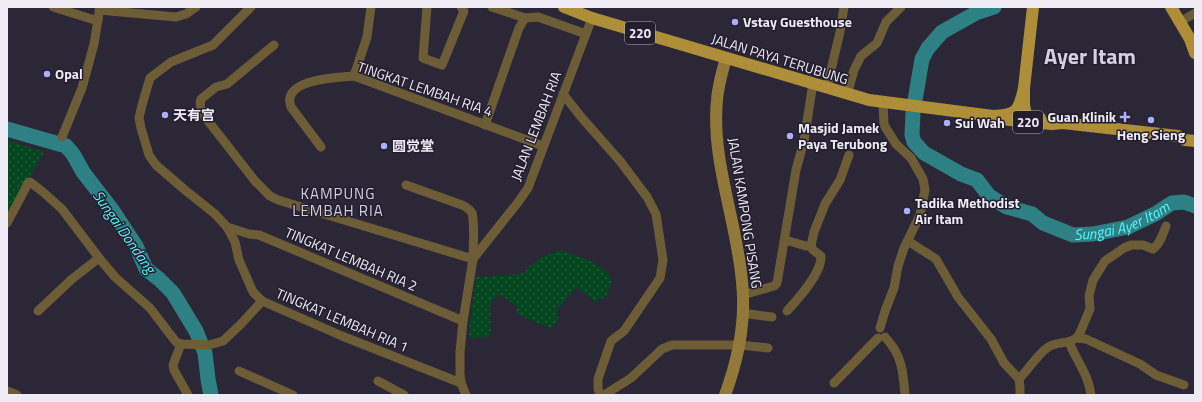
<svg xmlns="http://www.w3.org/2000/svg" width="1202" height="402" font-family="'Titillium Web','Noto Sans SC',sans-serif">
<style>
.grass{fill:url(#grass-dots)}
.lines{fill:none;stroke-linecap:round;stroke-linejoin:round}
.river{stroke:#2d8084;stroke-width:15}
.street{stroke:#6d5d37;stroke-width:9}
.secondary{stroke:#927939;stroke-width:12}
.primary{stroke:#ae8e38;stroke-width:12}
.poi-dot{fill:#acaffb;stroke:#221e2d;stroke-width:1.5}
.labels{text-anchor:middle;stroke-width:3;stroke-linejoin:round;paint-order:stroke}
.shield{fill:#221e2d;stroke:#b1aeb9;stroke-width:1}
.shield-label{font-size:13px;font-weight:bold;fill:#eeebf5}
.poi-label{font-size:14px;font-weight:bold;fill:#eeebf5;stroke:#221e2d;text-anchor:start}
.street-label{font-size:14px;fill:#eeebf5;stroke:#221e2d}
.neighbourhood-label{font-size:15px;letter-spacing:1px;fill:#d5cfe4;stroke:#221e2d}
.water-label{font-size:15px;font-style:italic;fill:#5bf5fd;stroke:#221e2d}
.town-label{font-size:22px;font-weight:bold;fill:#d5cfe4;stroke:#221e2d}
</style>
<defs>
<pattern id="grass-dots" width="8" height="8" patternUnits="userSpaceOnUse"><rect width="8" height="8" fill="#03461f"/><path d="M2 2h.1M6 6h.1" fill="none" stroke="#286140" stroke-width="1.8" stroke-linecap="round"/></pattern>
</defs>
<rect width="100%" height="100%" fill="#2c2737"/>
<!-- grass -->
<g class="grass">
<polygon points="7,140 44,152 7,215"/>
<path d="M 560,250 C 574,255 613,265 611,284 C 610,288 608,292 607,296 L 595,302 L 577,287 L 557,310 L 558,320 L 551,328 L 539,324 L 516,313 L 517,307 L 500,294 L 490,303 L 491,331 L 488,337 L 469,338 L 470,323 L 476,277 L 521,274 L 540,258 Z"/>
</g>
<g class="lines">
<!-- river -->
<g class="river">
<path id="s1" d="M 994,7 L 976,13 L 942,32 L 928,48 L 922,59 L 913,112 L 912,135 L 914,142 L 924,153 L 961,174 L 977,180 L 989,196 L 1007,207 L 1032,214 L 1043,223 L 1073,235 L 1093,234 L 1128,227 L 1155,214 L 1172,203 L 1184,202 L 1195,206"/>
<polyline points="7,129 66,146 73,154 83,172 113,211 136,246 146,269 159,279 173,293 196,331 205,353 208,379 211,395"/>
</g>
<!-- street -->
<g class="street">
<polyline points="53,7 98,21"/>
<polyline points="251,7 213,45 171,62 150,78 142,105 139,118 141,128 149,155 156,165 185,190 215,214 227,227 235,242 239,260 253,292 262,301 342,336 461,383"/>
<polyline points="427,7 423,58 442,65 464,11 461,7"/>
<polyline points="492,7 525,18 538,17 586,34"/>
<polyline points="99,10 176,17 186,14 196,7"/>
<polyline points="1180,22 1195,13"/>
<path d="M 274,45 L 227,84 L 216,87 L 201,99 C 199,106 201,111 205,117 L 255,181 L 270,196 L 278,200 L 473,259 C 473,247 475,224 472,213 C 470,209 466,207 462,205 L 406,185"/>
<polyline points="354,76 367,37 371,7"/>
<polyline points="827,87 840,32 844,7"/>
<polyline points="563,94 582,118 620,161 647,197 656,214 663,260 660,278 624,331 611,341 598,379 598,389 600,395"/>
<polyline points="847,95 854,70 861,56 877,43 886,22 901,7"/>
<polyline points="485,125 519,28 525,18"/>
<polyline points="62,137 82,88 94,44 100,7"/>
<path d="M 321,147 L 291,107 C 280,79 339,77 354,76 L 543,146"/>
<polyline points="7,223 23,193 28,183 30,182 43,192 62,209 99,258 115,277 150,308 176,342 181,344 209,345 223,341 241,324 262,301"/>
<polyline points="227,227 249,234 259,235 463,321"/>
<polyline points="785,240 806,246 811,246"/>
<polyline points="908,241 936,259 958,297 991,339 1004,363 1019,379 1020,387 1020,395"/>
<polyline points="743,295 774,286 777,283 796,170 804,141 813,83"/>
<polyline points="38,311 72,279 99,258"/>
<path d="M 787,311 C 798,299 822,273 821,256 L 813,250 L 811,246 L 814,232 L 825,204 L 840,180 L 849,155"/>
<polyline points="742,313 772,317"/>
<polyline points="880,328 885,311 894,288 898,266 904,248 920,215 925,190 923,179 911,158 896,144 884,125 883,102"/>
<path d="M 885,337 C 902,355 903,371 905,395"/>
<polyline points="1077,338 1086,339 1140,364 1156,375 1184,385"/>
<path d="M 1069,342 C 1076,360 1089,375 1091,395"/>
<polyline points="181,344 173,365 174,370 188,395"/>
<polyline points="239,371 293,395"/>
<path d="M 1019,379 C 1028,370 1038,354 1047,348 C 1057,340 1070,346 1079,335 L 1090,309 L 1089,296 L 1093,280 L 1105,261 L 1124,248 L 1131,245 L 1143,245 L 1153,249 C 1160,244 1163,234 1166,226"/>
<polyline points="378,381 404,395"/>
<polyline points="834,383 878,338"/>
<polyline points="7,391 17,395"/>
<polyline points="466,395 461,383 460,374 460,352 463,321 473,259 519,201 528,188 592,18"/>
<polyline points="604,395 631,378 662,349 672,345 739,345 768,348"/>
</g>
<!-- secondary -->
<path class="secondary" d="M 725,395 C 738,360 746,319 742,282 C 737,221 711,161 717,100 C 718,86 722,72 726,58"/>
<!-- primary -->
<g class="primary">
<path d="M 564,7 L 592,18 L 869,100 L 993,116 C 1017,115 1019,111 1024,88"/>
<polyline points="1033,7 1024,88 1024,105 1026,115 1030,117 1040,118"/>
<polyline points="1171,7 1190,39 1195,53"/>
<polyline points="1000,119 1052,124 1063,123 1178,136 1185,140 1195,141"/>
</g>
</g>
<!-- markers -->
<g class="poi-dot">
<circle cx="735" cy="22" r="4"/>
<circle cx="47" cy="74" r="4"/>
<circle cx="165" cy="115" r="4"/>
<path d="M1123 111h4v4h4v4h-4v4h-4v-4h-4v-4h4z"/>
<circle cx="1151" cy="120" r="4"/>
<circle cx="947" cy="123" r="4"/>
<circle cx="790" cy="136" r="4"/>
<circle cx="384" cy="146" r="4"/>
<circle cx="907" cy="211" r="4"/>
</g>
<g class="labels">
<!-- shield labels -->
<g class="shield">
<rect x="625" y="22" width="30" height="22" rx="3"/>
<rect x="1013" y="111" width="30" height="22" rx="3"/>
</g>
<g class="shield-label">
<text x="640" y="38">220</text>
<text x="1028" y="127">220</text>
</g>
<!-- poi labels -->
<g class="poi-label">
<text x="743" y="27">Vstay Guesthouse</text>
<text x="55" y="79">Opal</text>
<text x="173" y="120">天有宫</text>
<text x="1116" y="122" text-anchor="end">Guan Klinik</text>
<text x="955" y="128">Sui Wah</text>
<text x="798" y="133">Masjid Jamek<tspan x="798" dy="16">Paya Terubong</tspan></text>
<text x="1151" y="140" text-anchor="middle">Heng Sieng</text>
<text x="392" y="151">圆觉堂</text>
<text x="915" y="208">Tadika Methodist<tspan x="915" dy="16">Air Itam</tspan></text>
</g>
<!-- street labels -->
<g class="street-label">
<text transform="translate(780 59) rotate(17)" y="5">JALAN PAYA TERUBUNG</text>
<text transform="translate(425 89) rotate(19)" y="5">TINGKAT LEMBAH RIA 4</text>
<text transform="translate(536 126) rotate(-69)" y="5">JALAN LEMBAH RIA</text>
<text transform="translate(745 213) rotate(81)" y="5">JALAN KAMPONG PISANG</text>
<text transform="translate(351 259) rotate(23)" y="5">TINGKAT LEMBAH RIA 2</text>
<text transform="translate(342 320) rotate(23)" y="5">TINGKAT LEMBAH RIA 1</text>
</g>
<!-- neighbourhood labels -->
<g class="neighbourhood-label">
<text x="338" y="199">KAMPUNG<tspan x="338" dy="17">LEMBAH RIA</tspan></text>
</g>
<!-- water labels -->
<g class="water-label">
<text dy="5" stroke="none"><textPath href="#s1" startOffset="415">Sungai Ayer Itam</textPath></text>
<text transform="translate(124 232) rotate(55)" y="5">Sungai Dondang</text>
</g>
<!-- town labels -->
<g class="town-label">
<text x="1090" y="64">Ayer Itam</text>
</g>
</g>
<!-- border -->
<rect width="1202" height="402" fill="none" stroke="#eeebf5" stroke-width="16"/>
</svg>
